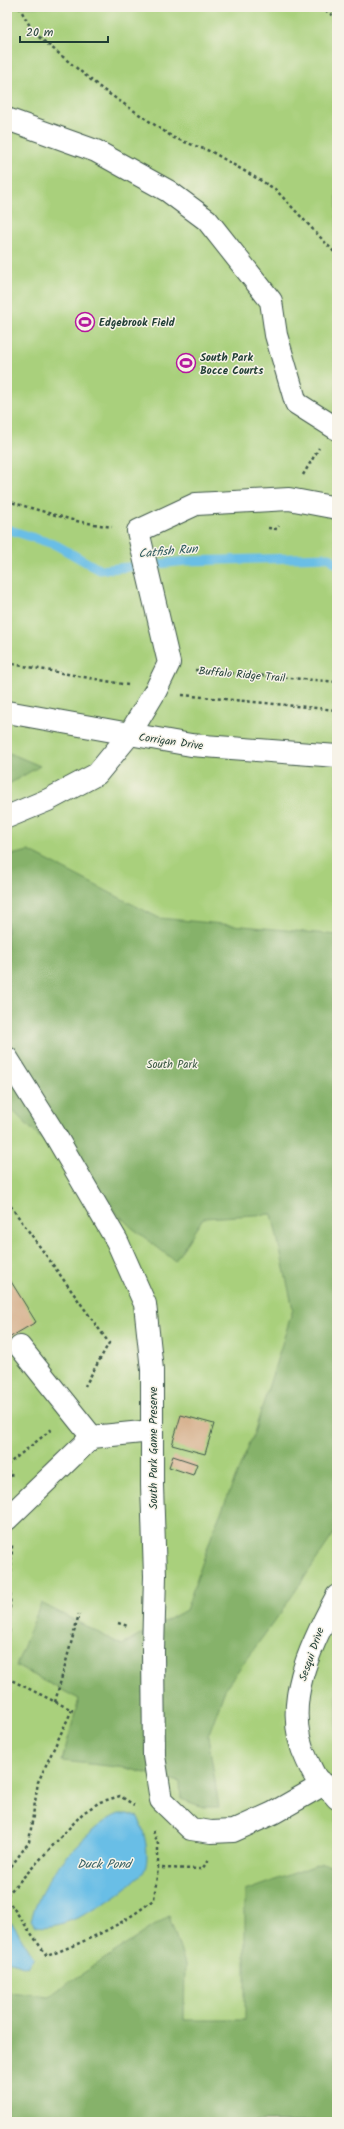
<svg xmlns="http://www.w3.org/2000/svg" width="344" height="2129" font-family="Kalam,sans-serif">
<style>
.green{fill:#a9d07b;stroke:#648658}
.forest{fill:#86b26b;stroke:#527850}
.water{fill:#69bee6;stroke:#447e8d}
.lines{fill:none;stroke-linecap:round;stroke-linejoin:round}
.stream{stroke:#69bee6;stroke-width:9}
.building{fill:#d7b290}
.minor-casing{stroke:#3e564a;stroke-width:24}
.path{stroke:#3e564a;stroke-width:2.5;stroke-dasharray:3 3;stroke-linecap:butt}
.minor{stroke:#fff;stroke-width:22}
.labels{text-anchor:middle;stroke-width:3;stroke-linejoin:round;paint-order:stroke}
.poi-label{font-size:11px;font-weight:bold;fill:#1f3d34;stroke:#f7f3e8;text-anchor:start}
.street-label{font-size:11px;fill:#1f3d34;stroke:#f7f3e8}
.park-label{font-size:11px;fill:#3b5a42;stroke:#f7f3e8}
.water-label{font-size:12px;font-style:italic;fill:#325d60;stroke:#f7f3e8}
</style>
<rect width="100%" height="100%" fill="#f7f3e8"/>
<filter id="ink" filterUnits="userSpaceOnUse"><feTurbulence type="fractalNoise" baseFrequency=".025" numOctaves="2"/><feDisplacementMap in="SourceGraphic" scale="8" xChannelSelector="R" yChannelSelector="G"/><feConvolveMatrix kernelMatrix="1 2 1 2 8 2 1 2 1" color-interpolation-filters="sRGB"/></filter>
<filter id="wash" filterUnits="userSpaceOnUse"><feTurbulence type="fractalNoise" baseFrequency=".012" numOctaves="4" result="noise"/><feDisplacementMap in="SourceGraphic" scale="16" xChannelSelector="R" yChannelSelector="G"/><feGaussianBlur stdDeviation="0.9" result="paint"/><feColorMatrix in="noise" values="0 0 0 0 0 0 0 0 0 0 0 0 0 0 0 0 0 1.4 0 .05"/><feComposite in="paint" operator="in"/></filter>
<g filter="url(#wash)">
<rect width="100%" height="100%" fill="#ece5c6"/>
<!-- green -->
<rect class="green" x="7" y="7" width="330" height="2115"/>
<!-- forest -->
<g class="forest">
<polygon points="7,752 40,766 7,785"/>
<polygon points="29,851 159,918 337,935 337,1529 284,1608 226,1687 208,1736 219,1807 203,1807 181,1799 180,1782 126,1768 62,1761 79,1699 16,1666 41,1603 122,1645 186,1610 214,1529 254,1433 293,1309 272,1214 203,1218 175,1261 131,1227 7,1105 7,856"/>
<polygon points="322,1863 337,1866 337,2122 7,2122 7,1992 49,1996 169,1916 185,1964 184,2020 245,2020 245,1891"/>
</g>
<!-- water -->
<g class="water">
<path d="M 119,1814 L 128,1814 L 138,1817 C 144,1830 151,1858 144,1871 C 143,1874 138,1877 136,1879 C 116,1899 64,1932 35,1926 L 31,1920 C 33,1914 34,1908 37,1902 C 48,1874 91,1824 119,1814 Z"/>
<polygon points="7,1923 12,1923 34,1958 27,1967 7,1961"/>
</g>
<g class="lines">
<!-- stream -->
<polyline class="stream" points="7,529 56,545 100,570 187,561 329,557 337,564"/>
</g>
<g id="blocks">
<!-- building -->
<g class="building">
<polygon points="7,1275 36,1322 7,1339"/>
<polygon points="181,1415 214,1424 205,1454 172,1445"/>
<polygon points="173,1456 197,1464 193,1475 169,1467"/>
</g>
</g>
</g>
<g filter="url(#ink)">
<use href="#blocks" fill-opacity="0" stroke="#3e564a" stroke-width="1"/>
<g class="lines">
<!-- minor casing -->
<g class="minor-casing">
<g id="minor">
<polyline points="7,119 96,151 168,191 207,220 271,301 276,335 296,403 337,429"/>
<polyline points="7,712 191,745 337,756"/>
<polyline points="7,817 48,800 97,774 129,735 156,690 169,663 138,531 196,504 289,499 337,508"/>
<polyline points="7,1058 54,1133 117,1241 145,1304 152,1370 152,1485 155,1576 153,1651 154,1756 161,1800 191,1829 211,1832 233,1831 273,1813 324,1784"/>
<polyline points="20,1347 92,1437"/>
<polyline points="7,1519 92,1437 152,1431"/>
<path d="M 337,1596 C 311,1644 280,1706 307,1760 C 310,1766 313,1774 317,1779 C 324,1785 331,1791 337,1798"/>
</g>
</g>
<!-- path -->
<g class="path">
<polyline points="19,7 34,33 102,89 174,138 212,152 275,189 337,255"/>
<polyline points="320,7 337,18"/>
<polyline points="303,475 319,448"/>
<polyline points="7,501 76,521 112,527"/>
<polyline points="268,528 277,529 279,526"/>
<polyline points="7,663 128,685"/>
<polyline points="195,670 337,682"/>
<polyline points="182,695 337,710"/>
<polyline points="7,1201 109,1343 85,1386"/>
<polyline points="7,1465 52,1429"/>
<polyline points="7,1471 12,1474 10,1477"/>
<polyline points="118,1623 128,1626"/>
<polyline points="7,1638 9,1634 12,1545"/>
<polyline points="7,1678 72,1710 38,1782 29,1842 7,1872"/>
<polyline points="55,1702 79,1614"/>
<polyline points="153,1831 158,1844 158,1868 202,1869 210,1858"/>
<polyline points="7,1895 83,1813 100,1802 120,1796 134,1805"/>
<path d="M 7,1899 L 47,1956 C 84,1942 124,1925 154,1899 L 158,1868"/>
</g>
<!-- minor -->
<use href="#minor" class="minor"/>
</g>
</g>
<!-- icons -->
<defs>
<g id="stadium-ring" transform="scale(1)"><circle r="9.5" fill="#f7f3e8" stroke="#b5179e" stroke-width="1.5"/><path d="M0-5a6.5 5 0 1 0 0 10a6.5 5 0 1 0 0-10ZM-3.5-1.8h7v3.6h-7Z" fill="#b5179e"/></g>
</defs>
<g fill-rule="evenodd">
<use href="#stadium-ring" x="85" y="322"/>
<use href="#stadium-ring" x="186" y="363"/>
</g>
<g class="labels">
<!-- poi labels -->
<g class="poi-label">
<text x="99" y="326">Edgebrook Field</text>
<text x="200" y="361">South Park<tspan x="200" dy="13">Bocce Courts</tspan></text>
</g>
<!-- street labels -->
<g class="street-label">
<text transform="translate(242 674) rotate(5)" y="4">Buffalo Ridge Trail</text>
<text transform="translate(171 741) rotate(8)" y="4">Corrigan Drive</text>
<text transform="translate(153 1448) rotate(-90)" y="4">South Park Game Preserve</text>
<text transform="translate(311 1654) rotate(-71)" y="4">Sesqui Drive</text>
</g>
<!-- park labels -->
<g class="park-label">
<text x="172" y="1068">South Park</text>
</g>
<!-- water labels -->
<g class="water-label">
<text transform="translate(168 551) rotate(-5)" y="4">Catfish Run</text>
<text x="104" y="1868">Duck Pond</text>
</g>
</g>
<!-- margin -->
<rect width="344" height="2129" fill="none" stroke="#f7f3e8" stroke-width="24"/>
<!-- scale -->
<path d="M20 36v6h88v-6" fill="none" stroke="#1f3d34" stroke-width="2"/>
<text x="26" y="36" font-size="12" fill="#1f3d34" stroke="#f7f3e8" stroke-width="3" paint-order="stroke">20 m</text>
</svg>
